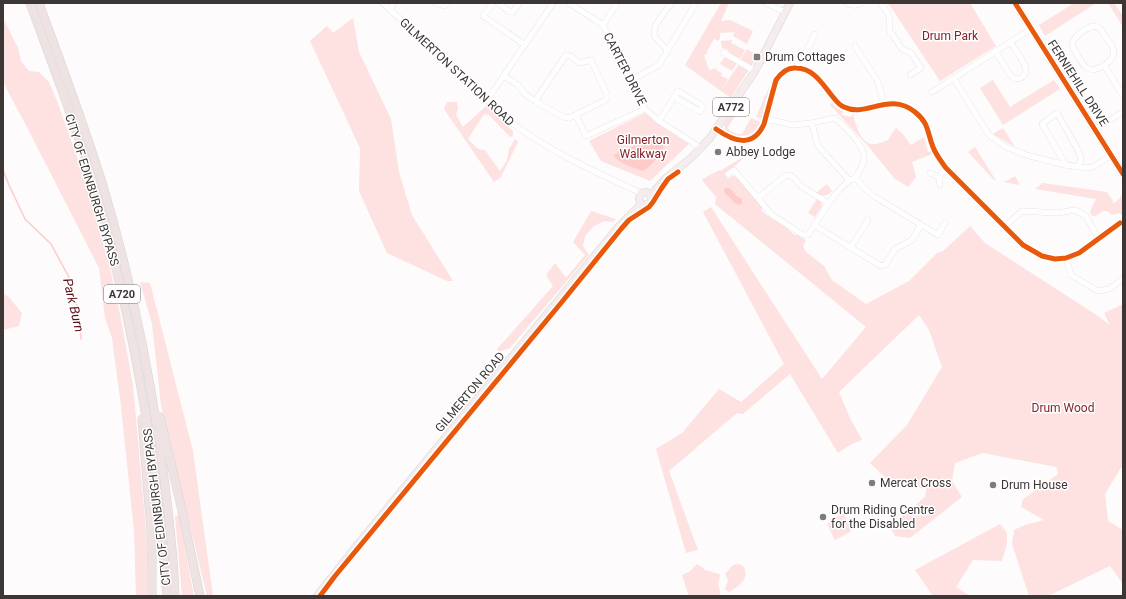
<svg xmlns="http://www.w3.org/2000/svg" width="1126" height="599" font-family="Roboto,sans-serif">
<style>
.green{fill:#fde2e1}
.water{fill:#fecbc9}
.lines{fill:none;stroke-linecap:round;stroke-linejoin:round}
.stream{stroke:#fecbc9;stroke-width:1.5}
.minor-casing{stroke:#dbd7d7;stroke-width:6}
.major-casing{stroke:#d7d5d5;stroke-width:8}
.highway-casing{stroke:#d7d5d5;stroke-width:9}
.minor{stroke:#fffefe;stroke-width:5.5}
.major{stroke:#f5eded;stroke-width:7}
.highway{stroke:#efe2e2;stroke-width:8}
.cycleway-casing{stroke:#fff;stroke-width:8}
.cycleway{stroke:#e8590c;stroke-width:5}
.poi-dot{fill:#807b7a;stroke:#fff;stroke-width:1.5}
.labels{text-anchor:middle;stroke-width:3;stroke-linejoin:round;paint-order:stroke}
.shield{fill:#fff;stroke:#767272;stroke-width:1}
.shield-label{font-size:11px;font-weight:bold;fill:#3c3635}
.park-label{font-size:12px;fill:#86212b;stroke:#fff}
.poi-label{font-size:12px;fill:#3c3635;stroke:#fff;text-anchor:start}
.street-label{font-size:12px;fill:#3c3635;stroke:#fff}
.water-label{font-size:13px;font-style:italic;fill:#5b0f17;stroke:#fff}
</style>
<rect width="100%" height="100%" fill="#fdfbfb"/>
<!-- green -->
<g class="green">
<polygon points="721,3 729,3 721,21 730,20 753,31 747,44 733,36 735,32 720,33 720,38 718,41 714,39 707,51 708,53 704,55 709,70 717,68 716,70 722,73 721,76 728,79 721,91 685,65"/>
<polygon points="888,3 970,3 996,46 940,81"/>
<polygon points="1074,3 1096,3 1045,36 1039,25"/>
<polygon points="1108,3 1114,3 1123,16 1123,27"/>
<polygon points="3,18 18,48 21,61 29,71 39,72 49,82 57,101 87,185 110,268 120,314 133,385 148,553 147,596 136,596 134,531 121,406 112,338 105,318 99,268 30,133 3,82"/>
<polygon points="353,18 359,52 391,119 399,172 412,215 453,281 447,281 387,253 359,191 360,148 310,41 327,26 333,33"/>
<polygon points="732,40 731,44 731,43 745,50 739,60 730,55 728,50 722,48 721,41"/>
<polygon points="747,49 757,55 753,64 751,66 740,60"/>
<polygon points="724,58 728,58 737,63 732,71 720,64"/>
<polygon points="739,64 748,69 748,71 731,98 721,91"/>
<polygon points="993,80 1010,107 1054,80 1060,89 1003,125 980,88"/>
<polygon points="770,85 761,119 756,117"/>
<polygon points="447,102 457,102 458,108 456,115 463,127 486,106 513,131 513,136 510,137 489,115 484,114 468,139 478,149 485,150 500,171 507,160 509,149 515,139 518,142 501,177 494,182 444,109"/>
<path d="M 832,103 L 836,108 L 843,111 L 842,115 L 851,117 L 853,113 C 855,123 860,144 873,144 C 877,145 884,141 888,140 L 892,133 L 896,128 L 902,133 L 911,145 L 924,137 L 928,152 L 931,151 L 932,154 L 912,162 L 916,177 L 908,187 L 894,178 L 869,147 L 830,105 Z"/>
<path d="M 734,111 L 737,113 L 728,127 L 729,130 L 737,134 L 742,134 L 751,118 L 760,122 C 756,137 738,139 726,132 L 724,125 Z"/>
<polygon points="645,113 690,143 650,181 601,161 589,141"/>
<polygon points="1003,128 1015,147 993,134"/>
<polygon points="975,147 995,179 994,180 968,152"/>
<path d="M 748,154 L 725,175 L 728,179 L 732,176 L 738,177 L 762,207 L 761,210 C 768,218 779,222 788,228 L 788,230 L 795,235 L 798,235 L 806,240 L 803,246 L 806,252 L 824,266 L 832,280 L 866,304 L 909,281 L 937,253 L 943,251 L 970,226 L 985,243 L 1098,316 L 1110,325 L 1104,313 L 1123,304 L 1123,466 L 1120,469 L 1105,494 L 1108,521 L 1123,530 L 1123,584 L 1110,566 L 1048,596 L 1029,596 L 1012,544 L 1014,530 L 1025,525 L 1044,520 L 1021,507 L 1023,499 L 1058,474 L 1056,467 L 983,453 L 955,463 L 952,481 L 962,497 L 910,538 L 895,536 L 890,527 L 925,497 L 926,489 L 886,478 L 870,463 L 907,425 L 942,367 L 929,330 L 919,315 L 839,392 L 850,418 L 862,440 L 850,445 L 838,453 L 790,374 L 743,414 L 737,413 L 669,471 L 698,550 L 686,553 L 656,449 L 682,433 L 719,389 L 741,402 L 784,364 L 703,212 L 711,207 L 822,379 L 866,327 L 715,204 L 716,197 L 702,180 L 708,176 L 719,170 L 720,171 Z"/>
<polygon points="1015,176 1020,185 1004,182"/>
<polygon points="1043,183 1107,192 1114,202 1111,201 1113,203 1116,202 1123,194 1123,217 1122,215 1119,213 1112,215 1107,211 1103,211 1096,216 1093,216 1090,213 1091,209 1096,199 1035,189"/>
<path d="M 827,184 L 832,191 C 826,197 823,196 816,193 Z"/>
<polygon points="817,199 821,202 822,206 815,217 808,213"/>
<polygon points="591,211 616,219 613,222 604,221 594,226 585,236 583,246 589,255 510,348 499,352 497,349 553,286 546,275 555,263 566,278 585,255 573,242"/>
<polygon points="140,282 150,283 193,451 213,596 207,596 161,405 152,324"/>
<polygon points="3,294 8,296 22,313 19,326 3,330"/>
<polygon points="843,513 851,528 850,532 835,540 827,524"/>
<polygon points="179,515 194,596 182,596 175,516"/>
<polygon points="1000,524 1007,533 1007,543 1002,561 973,560 956,587 970,596 933,596 915,570"/>
<polygon points="697,564 702,567 705,570 719,574 720,576 718,584 720,591 720,596 689,596 682,575 689,572"/>
<path d="M 739,564 L 744,567 C 745,570 746,573 745,577 C 744,583 734,589 729,592 L 725,589 L 728,580 L 725,574 L 733,565 Z"/>
</g>
<!-- water -->
<g class="water">
<path d="M 650,137 L 660,139 L 664,143 L 663,150 L 656,159 L 648,168 L 643,171 C 632,167 620,164 613,155 L 633,146 L 643,139 Z"/>
<polygon points="725,187 731,189 736,196 742,199 742,204 738,205 735,203 724,192"/>
</g>
<g class="lines">
<!-- stream -->
<polyline class="stream" points="3,170 9,185 25,219 51,244 71,281 78,311 81,339"/>
<!-- minor casing -->
<g class="minor-casing">
<g id="minor">
<path d="M 383,3 L 503,116 C 544,149 593,171 641,193"/>
<polyline points="436,3 444,6 447,3"/>
<polyline points="493,3 483,16 525,45"/>
<polyline points="498,3 510,12 513,12 519,3"/>
<polyline points="569,3 603,25 645,109 659,121 701,148"/>
<polyline points="766,3 785,12"/>
<path d="M 847,3 C 853,6 856,6 862,3"/>
<polyline points="881,3 889,16 890,32 892,34 902,49 911,53 921,68 910,75"/>
<polyline points="390,9 394,3"/>
<polyline points="603,25 617,3"/>
<path d="M 1094,26 C 1100,27 1102,31 1105,36 C 1108,41 1114,47 1114,52 C 1113,62 1096,73 1087,68 C 1083,66 1074,50 1072,45 C 1074,36 1085,28 1094,26 Z"/>
<polyline points="855,46 878,82 884,105"/>
<polyline points="667,50 654,36 655,26 666,10 672,3"/>
<path d="M 995,51 L 1011,76 L 1014,79 L 1021,78 C 1024,76 1026,73 1026,69 C 1025,62 1014,48 1010,42"/>
<polyline points="724,53 755,71"/>
<polyline points="1104,65 1123,96"/>
<polyline points="802,68 805,54 815,34"/>
<polyline points="504,76 518,85 525,94 535,101 563,117 569,118 604,101 607,98 607,95 591,60 580,63 569,55 566,55 535,101"/>
<polyline points="954,79 989,135 1006,147 1026,155 1066,165 1088,168 1093,167 1112,155"/>
<polyline points="631,80 659,65 696,3"/>
<polyline points="932,92 1031,29"/>
<polyline points="486,100 494,90 553,3"/>
<polyline points="576,115 586,136 645,109"/>
<polyline points="659,121 678,91 703,106 700,112 674,97"/>
<polyline points="812,123 818,146 849,180"/>
<path d="M 716,129 C 733,141 753,149 764,124 L 776,80 C 781,73 787,67 796,68 C 814,68 823,85 833,97 C 836,101 839,105 844,107 C 866,118 889,91 915,112 C 929,123 927,132 933,147 C 936,155 941,161 946,168 L 1023,245 L 1042,256 L 1055,259 L 1066,258 L 1079,253 L 1120,223"/>
<polyline points="1095,129 1123,112"/>
<polyline points="1066,165 1042,124 1057,113 1078,150 1081,157 1079,167"/>
<polyline points="930,173 939,177 946,168"/>
<path d="M 728,174 L 734,170 L 772,215 L 803,235 L 808,235 C 819,219 837,184 855,178 C 859,172 864,165 864,158 C 865,145 844,126 835,118 L 812,123 L 793,125 L 766,119"/>
<polyline points="939,177 940,185"/>
<polyline points="855,178 872,195 938,235 945,223"/>
<polyline points="758,198 785,176 790,175 793,177 802,187 828,203"/>
<polyline points="814,225 881,266 885,265 895,249 912,240 921,225"/>
<polyline points="1004,227 1022,211 1058,213 1075,210 1086,216 1098,238"/>
<polyline points="851,247 868,220"/>
<polyline points="1066,258 1071,275 1098,291 1109,289 1123,279"/>
</g>
</g>
<!-- major casing -->
<g class="major-casing">
<g id="major">
<polyline points="1015,3 1123,174"/>
<polyline points="651,195 666,178 691,158 710,138 755,71 790,3"/>
<polyline points="641,204 639,199 641,193 646,192 651,195"/>
<path d="M 641,204 C 648,206 652,202 651,195"/>
<polyline points="317,596 358,544 619,226 641,204"/>
</g>
</g>
<!-- highway casing -->
<g class="highway-casing">
<g id="highway">
<path d="M 30,3 C 55,71 81,139 101,209 C 135,336 158,465 167,596"/>
<path d="M 39,3 C 61,64 84,124 103,186 C 128,269 146,354 159,440 C 166,492 173,544 175,596"/>
<polyline points="160,417 181,506 200,596"/>
<polyline points="142,419 152,543 152,596"/>
</g>
</g>
<!-- minor -->
<use href="#minor" class="minor"/>
<!-- major -->
<use href="#major" class="major"/>
<!-- highway -->
<use href="#highway" class="highway"/>
<!-- cycleway casing -->
<g class="cycleway-casing">
<g id="cycleway">
<polyline points="1015,3 1123,174"/>
<path d="M 716,129 C 733,141 753,149 764,124 L 776,80 C 781,73 787,67 796,68 C 814,68 823,85 833,97 C 836,101 839,105 844,107 C 866,118 889,91 915,112 C 929,123 927,132 933,147 C 936,155 941,161 946,168 L 1023,245 L 1042,256 L 1055,259 L 1066,258 L 1079,253 L 1120,223"/>
<polyline points="320,596 335,576 561,303 621,229 629,220 649,207 653,202 661,189 668,179 678,172"/>
</g>
</g>
<!-- cycleway -->
<use href="#cycleway" class="cycleway"/>
</g>
<!-- markers -->
<g class="poi-dot">
<rect x="753" y="53" width="8" height="8" rx="2"/>
<circle cx="718" cy="152" r="4"/>
<circle cx="872" cy="483" r="4"/>
<circle cx="993" cy="485" r="4"/>
<circle cx="823" cy="517" r="4"/>
</g>
<g class="labels">
<!-- shield labels -->
<g class="shield">
<rect x="713" y="98" width="36" height="18" rx="3"/>
<rect x="104" y="285" width="36" height="18" rx="3"/>
</g>
<g class="shield-label">
<text x="731" y="111">A772</text>
<text x="122" y="298">A720</text>
</g>
<!-- park labels -->
<g class="park-label">
<text x="950" y="40">Drum Park</text>
<text x="643" y="144">Gilmerton<tspan x="643" dy="14">Walkway</tspan></text>
<text x="1063" y="412">Drum Wood</text>
</g>
<!-- poi labels -->
<g class="poi-label">
<text x="765" y="61">Drum Cottages</text>
<text x="726" y="156">Abbey Lodge</text>
<text x="880" y="487">Mercat Cross</text>
<text x="1001" y="489">Drum House</text>
<text x="831" y="514">Drum Riding Centre<tspan x="831" dy="14">for the Disabled</tspan></text>
</g>
<!-- street labels -->
<g class="street-label">
<text transform="translate(625 69) rotate(63)" y="4">CARTER DRIVE</text>
<text transform="translate(457 72) rotate(43)" y="4">GILMERTON STATION ROAD</text>
<text transform="translate(1078 83) rotate(57)" y="4">FERNIEHILL DRIVE</text>
<text transform="translate(92 190) rotate(73)" y="4">CITY OF EDINBURGH BYPASS</text>
<text transform="translate(470 392) rotate(-50)" y="4">GILMERTON ROAD</text>
<text transform="translate(157 507) rotate(-97)" y="4">CITY OF EDINBURGH BYPASS</text>
</g>
<!-- water labels -->
<g class="water-label">
<text transform="translate(74 305) rotate(77)" y="5">Park Burn</text>
</g>
</g>
<!-- border -->
<rect width="1126" height="599" fill="none" stroke="#3c3635" stroke-width="8"/>
</svg>
